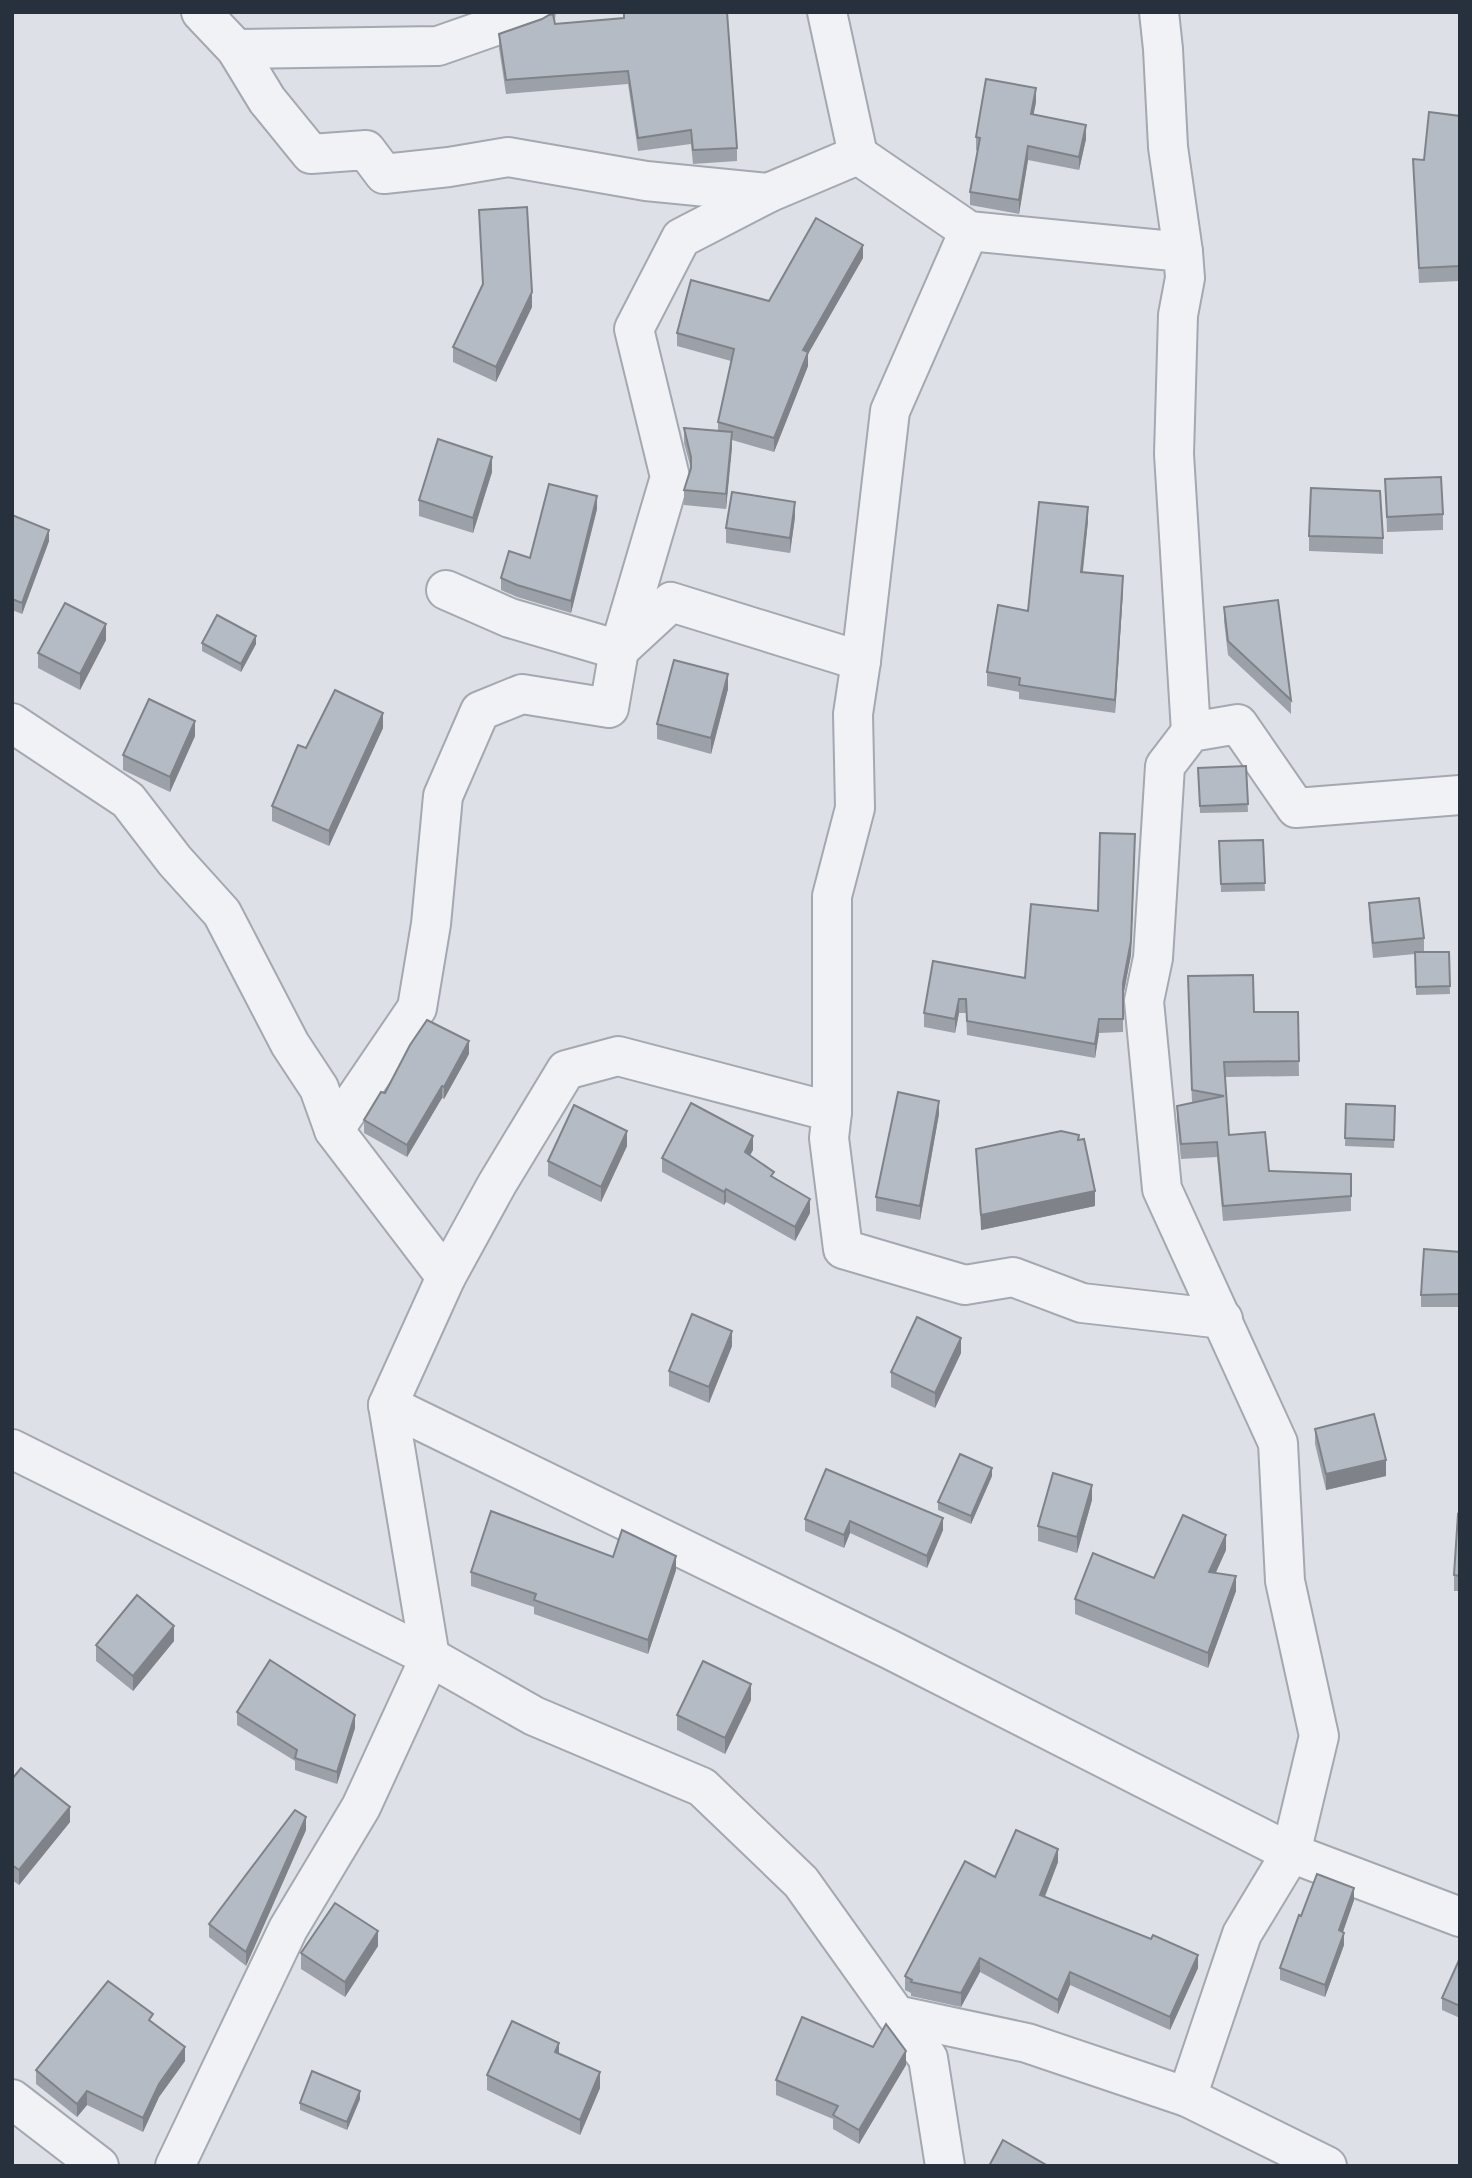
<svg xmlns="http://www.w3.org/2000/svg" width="1472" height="2178" font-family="Cabin,sans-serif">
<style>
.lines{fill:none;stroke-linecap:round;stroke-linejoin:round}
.minor-casing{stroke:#a3a8b1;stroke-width:42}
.minor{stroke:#f0f2f5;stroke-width:38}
.wall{fill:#9ca1a9}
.shaded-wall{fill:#7f8389}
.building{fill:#b5bbc4;stroke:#7f8389;stroke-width:2}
</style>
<rect width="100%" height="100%" fill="#dde1e7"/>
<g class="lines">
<!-- minor casing -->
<g class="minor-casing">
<g id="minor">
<polyline points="201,12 236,49 267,100 311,154 366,150 384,174 449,167 508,157 646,181 768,193 858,155 969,231 1183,252 1185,278 1178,315 1174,454 1191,732"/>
<polyline points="827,12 858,155"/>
<polyline points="1159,12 1163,49 1168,147 1183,252"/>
<polyline points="236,49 438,46 535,12"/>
<polyline points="446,590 510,618 619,650 671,602 861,661"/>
<polyline points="12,723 128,800 175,861 222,913 290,1044 319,1088 334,1130"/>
<polyline points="832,1112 832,896 855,808 853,714 861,661 890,411 969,231"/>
<polyline points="446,1277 334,1130 417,1008 431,924 443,796 480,711 522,694 609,708 619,650 670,477 634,329 681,238 768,193"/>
<polyline points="388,1405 889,1649 1291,1853 1460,1917"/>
<polyline points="12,1449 430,1657 534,1716 702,1787 801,1882 896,2015 1027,2043 1187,2097 1327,2166"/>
<polyline points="896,2015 928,2058 945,2166"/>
<polyline points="1187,2097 1242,1934 1291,1853 1319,1736 1285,1581 1278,1443 1162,1189 1144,1001 1153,958 1165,766 1191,732 1238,724 1296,808 1460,795"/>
<polyline points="12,2099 99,2166"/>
<polyline points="175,2166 288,1929 361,1807 430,1657 388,1405 446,1277 497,1184 566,1070 618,1056 832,1112 829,1138 843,1249 965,1285 1013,1277 1082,1303 1223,1319"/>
</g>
</g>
<!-- minor -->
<use href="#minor" class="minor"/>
</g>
<!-- wall -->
<g class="wall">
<polygon points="623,12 727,12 737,148 737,161 693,164 691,144 638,151 628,84 506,94 499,48 499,34 555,24 623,18"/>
<polygon points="1036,102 1033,114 1086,139 1079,170 1028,160 1019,214 970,205 970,192 978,151 976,150 976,137"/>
<polygon points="1460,116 1460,281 1419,283 1413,159 1424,160"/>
<polygon points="479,210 532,307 496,382 453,362 453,347 483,286"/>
<polygon points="863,258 808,354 808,366 774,452 732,440 726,509 684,505 684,490 691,469 684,443 684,428 718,431 718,422 731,361 677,346 677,333 769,301"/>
<polygon points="492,472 473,533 419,516 419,500"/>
<polygon points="1385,479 1443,514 1443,530 1387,532"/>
<polygon points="597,509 571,613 517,597 501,590 501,578"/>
<polygon points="12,515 49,541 22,614 12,610"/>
<polygon points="795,517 790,553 726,543 726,528"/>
<polygon points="1088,521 1083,572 1123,590 1115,713 1019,699 1019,692 987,686 987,672"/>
<polygon points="1309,536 1383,538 1383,554 1309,551"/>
<polygon points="1224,607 1291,700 1291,714 1228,655 1224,621"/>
<polygon points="106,640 80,690 38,668 38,653"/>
<polygon points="202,643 256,644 241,672 202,651"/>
<polygon points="728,689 711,754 657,739 657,724"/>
<polygon points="383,728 329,846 272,821 272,806 306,748"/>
<polygon points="195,736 170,792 123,770 123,755"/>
<polygon points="1246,766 1248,812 1200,813 1198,768"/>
<polygon points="1263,840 1265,891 1221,892 1219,841"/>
<polygon points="1135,848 1131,955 1123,996 1123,1032 1099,1033 1095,1058 967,1035 966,1013 959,1013 955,1033 924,1027 924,1013 933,961 1025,978 1098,911"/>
<polygon points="1369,903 1424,938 1424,952 1449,952 1450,994 1416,995 1415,954 1373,958 1369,919"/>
<polygon points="1188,991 1254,1012 1298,1012 1299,1076 1225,1077 1229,1135 1269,1171 1351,1174 1351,1211 1223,1221 1217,1157 1181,1159 1177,1121 1177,1106 1192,1103"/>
<polygon points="469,1054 444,1099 442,1098 407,1157 364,1133 364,1120 385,1093"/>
<polygon points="1346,1104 1395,1106 1394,1148 1345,1146"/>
<polygon points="939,1114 920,1220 876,1211 876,1197"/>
<polygon points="1079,1140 1095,1206 981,1230 976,1149"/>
<polygon points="627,1146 601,1202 548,1176 548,1161"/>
<polygon points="753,1150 750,1155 810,1213 795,1241 726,1202 724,1205 662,1172 662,1158"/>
<polygon points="1460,1252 1460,1307 1421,1307 1421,1295"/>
<polygon points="732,1346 709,1403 669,1386 669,1371"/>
<polygon points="961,1353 935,1408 891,1387 891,1372"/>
<polygon points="1315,1429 1386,1476 1326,1490 1315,1444"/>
<polygon points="826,1469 943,1530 927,1568 850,1533 844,1548 805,1531 805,1519"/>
<polygon points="992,1476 971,1524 938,1510 938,1502"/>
<polygon points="1092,1500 1077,1553 1038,1541 1038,1526"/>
<polygon points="1460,1515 1460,1591 1454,1591 1454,1575"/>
<polygon points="1226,1550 1215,1573 1236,1591 1208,1668 1075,1614 1075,1599 1154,1578"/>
<polygon points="676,1570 648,1654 534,1614 534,1607 471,1586 471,1572"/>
<polygon points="174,1641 133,1691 96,1661 96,1645"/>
<polygon points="751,1700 725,1754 677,1730 677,1715"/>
<polygon points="237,1712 355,1728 337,1784 295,1770 295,1761 237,1725"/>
<polygon points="12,1779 70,1822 19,1885 12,1880"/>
<polygon points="306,1830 246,1966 209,1937 209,1924"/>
<polygon points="1058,1862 1045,1897 1198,1968 1170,2030 1070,1985 1058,2014 980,1972 961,2007 911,1996 911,1993 905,1990 905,1976 995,1877"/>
<polygon points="1354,1900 1343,1932 1344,1945 1325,1997 1280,1980 1280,1968 1301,1916"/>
<polygon points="378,1946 345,1997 301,1969 301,1953"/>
<polygon points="1460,1958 1460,2018 1442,2010 1442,1998"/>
<polygon points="153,2023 185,2061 159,2097 143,2132 87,2105 77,2117 36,2084 36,2070"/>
<polygon points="873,2047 906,2065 859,2144 833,2129 833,2119 776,2095 776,2080"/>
<polygon points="559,2054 600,2088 580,2135 487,2090 487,2075"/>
<polygon points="360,2099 347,2130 300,2110 300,2103"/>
</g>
<!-- shaded-wall -->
<g class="shaded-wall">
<polygon points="1036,88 1036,102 1031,128 1031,114"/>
<polygon points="1086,125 1086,139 1079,170 1079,157"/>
<polygon points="1028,146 1028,160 1019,214 1019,200"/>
<polygon points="863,245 863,258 808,354 808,366 774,452 774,438 803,350"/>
<polygon points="532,292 532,307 496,382 496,367"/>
<polygon points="732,432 732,448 726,509 726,494"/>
<polygon points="492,457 492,472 473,533 473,518"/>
<polygon points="597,496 597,509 571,613 571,601"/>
<polygon points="795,502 795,517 790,553 790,538"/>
<polygon points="1088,507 1088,521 1081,585 1081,572"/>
<polygon points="49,530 49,541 22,614 22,603"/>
<polygon points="1123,576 1123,590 1115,713 1115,700"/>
<polygon points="106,624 106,640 80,690 80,674"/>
<polygon points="256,636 256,644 241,672 241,664"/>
<polygon points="728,674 728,689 711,754 711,738"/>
<polygon points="383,713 383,728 329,846 329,831"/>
<polygon points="195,721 195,736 170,792 170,777"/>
<polygon points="1135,834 1131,955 1123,997 1123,983"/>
<polygon points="959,999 959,1013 955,1033 955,1019"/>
<polygon points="1099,1019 1099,1033 1095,1058 1095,1044"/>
<polygon points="469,1041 469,1054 444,1099 444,1087"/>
<polygon points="442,1086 442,1098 407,1157 407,1145"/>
<polygon points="939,1101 939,1114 920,1220 920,1206"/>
<polygon points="627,1131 627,1146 601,1202 601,1187"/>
<polygon points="753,1136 753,1150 745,1165 745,1152"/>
<polygon points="726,1189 726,1202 724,1205 724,1192"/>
<polygon points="1095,1191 1095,1206 981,1230 981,1215"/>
<polygon points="810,1199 810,1213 795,1241 795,1227"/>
<polygon points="732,1331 732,1346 709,1403 709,1387"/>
<polygon points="961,1338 961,1353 935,1408 935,1393"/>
<polygon points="1386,1460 1386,1476 1326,1490 1326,1474"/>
<polygon points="992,1468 992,1476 971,1524 971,1516"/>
<polygon points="1092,1485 1092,1500 1077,1553 1077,1537"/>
<polygon points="943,1518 943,1530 927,1568 927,1556"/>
<polygon points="850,1521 850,1533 844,1548 844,1535"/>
<polygon points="1226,1535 1226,1550 1209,1588 1209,1572"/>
<polygon points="676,1556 676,1570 648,1654 648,1640"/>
<polygon points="1236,1576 1236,1591 1208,1668 1208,1653"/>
<polygon points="174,1626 174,1641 133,1691 133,1676"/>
<polygon points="751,1684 751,1700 725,1754 725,1738"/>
<polygon points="355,1715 355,1728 337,1784 337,1772"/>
<polygon points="70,1807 70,1822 19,1885 19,1870"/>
<polygon points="306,1817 306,1830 246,1966 246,1952"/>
<polygon points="1058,1849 1058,1862 1040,1908 1040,1895"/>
<polygon points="1354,1888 1354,1900 1339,1943 1339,1930"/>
<polygon points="378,1931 378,1946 345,1997 345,1982"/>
<polygon points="1344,1933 1344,1945 1325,1997 1325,1985"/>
<polygon points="1198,1955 1198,1968 1170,2030 1170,2017"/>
<polygon points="980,1958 980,1972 961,2007 961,1993"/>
<polygon points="1070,1972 1070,1985 1058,2014 1058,2000"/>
<polygon points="559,2043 559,2059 555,2052"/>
<polygon points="185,2047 185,2061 159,2097 143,2132 143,2118 159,2084"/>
<polygon points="906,2051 906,2065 859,2144 859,2130"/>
<polygon points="600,2072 600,2088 580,2135 580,2120"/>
<polygon points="87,2091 87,2105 77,2117 77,2104"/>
<polygon points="360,2091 360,2099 347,2130 347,2122"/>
</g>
<!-- building -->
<g class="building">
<polygon points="624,12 727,12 737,148 693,150 691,130 638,138 628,71 506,80 499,34 542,19 549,15 553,14 555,24 624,18"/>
<polygon points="986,79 1036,88 1031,114 1086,125 1079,157 1028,146 1019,200 970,192 980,138 976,137"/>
<polygon points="1429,112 1460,116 1460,266 1419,268 1413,159 1424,160"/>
<polygon points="527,207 532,292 496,367 453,347 483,284 479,210"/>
<polygon points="816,218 863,245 803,350 808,352 774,438 718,422 734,349 677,333 691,280 769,301"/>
<polygon points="684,428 732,432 726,494 684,490 691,468 691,457"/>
<polygon points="438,439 492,457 473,518 419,500"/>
<polygon points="1441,477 1443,514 1387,517 1385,479"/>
<polygon points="549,484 597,496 571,601 517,585 501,578 509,551 530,558"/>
<polygon points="1311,488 1380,491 1383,538 1309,536"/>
<polygon points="732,492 795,502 790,538 726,528"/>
<polygon points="1039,502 1088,507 1081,572 1123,576 1115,700 1019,685 1020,678 987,672 998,605 1028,611"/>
<polygon points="12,515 49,530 22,603 12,599"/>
<polygon points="1278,600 1291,700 1228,641 1224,607"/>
<polygon points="65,603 106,624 80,674 38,653"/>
<polygon points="217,615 256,636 241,664 202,643"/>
<polygon points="674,660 728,674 711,738 657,724"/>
<polygon points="335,690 383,713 329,831 272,806 298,745 306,748"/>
<polygon points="149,699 195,721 170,777 123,755"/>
<polygon points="1246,766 1248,804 1200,806 1198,768"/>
<polygon points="1100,833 1135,834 1131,941 1123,983 1123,1019 1099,1019 1095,1044 967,1021 966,999 959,999 955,1019 924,1013 933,961 1025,978 1031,904 1098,911"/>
<polygon points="1263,840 1265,883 1221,884 1219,841"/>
<polygon points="1419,898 1424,938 1373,943 1369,903"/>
<polygon points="1415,952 1449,952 1450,986 1416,987"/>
<polygon points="1253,975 1254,1012 1298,1012 1299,1061 1224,1062 1229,1135 1265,1132 1269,1171 1351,1174 1351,1196 1223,1206 1217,1142 1181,1144 1177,1106 1224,1096 1192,1090 1188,976"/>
<polygon points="427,1020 469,1041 444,1087 442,1086 407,1145 364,1120 381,1092 385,1093 410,1045"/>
<polygon points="898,1092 939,1101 920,1206 876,1197"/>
<polygon points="691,1103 753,1136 745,1152 774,1172 771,1176 810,1199 795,1227 726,1189 724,1192 662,1158"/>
<polygon points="1346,1104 1395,1106 1394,1140 1345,1138"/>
<polygon points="574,1105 627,1131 601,1187 548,1161"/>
<polygon points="1061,1131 1079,1135 1078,1140 1084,1139 1095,1191 981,1215 976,1149"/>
<polygon points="1424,1249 1460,1252 1460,1294 1421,1295"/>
<polygon points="692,1314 732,1331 709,1387 669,1371"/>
<polygon points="917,1317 961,1338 935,1393 891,1372"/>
<polygon points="1374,1414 1386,1460 1326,1474 1315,1429"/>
<polygon points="960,1454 992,1468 971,1516 938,1502"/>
<polygon points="826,1469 943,1518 927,1556 850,1521 844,1535 805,1519"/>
<polygon points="1053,1473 1092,1485 1077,1537 1038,1526"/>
<polygon points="491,1511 613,1557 622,1530 676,1556 648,1640 534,1600 536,1594 471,1572"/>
<polygon points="1458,1514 1460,1515 1460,1576 1454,1575"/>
<polygon points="1183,1515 1226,1535 1209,1572 1236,1576 1208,1653 1075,1599 1093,1553 1154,1578"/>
<polygon points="137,1595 174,1626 133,1676 96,1645"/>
<polygon points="270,1660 355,1715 337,1772 295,1758 297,1750 237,1712"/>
<polygon points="703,1661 751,1684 725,1738 677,1715"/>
<polygon points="21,1768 70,1807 19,1870 12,1865 12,1779"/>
<polygon points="295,1810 306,1817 246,1952 209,1924"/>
<polygon points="1016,1830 1058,1849 1040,1895 1151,1939 1153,1935 1198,1955 1170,2017 1070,1972 1058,2000 980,1958 961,1993 911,1982 912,1980 905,1976 965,1861 995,1877"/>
<polygon points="1317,1874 1354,1888 1339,1930 1344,1933 1325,1985 1280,1968 1299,1915 1301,1916"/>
<polygon points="335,1903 378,1931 345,1982 301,1953"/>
<polygon points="1460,1958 1460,2006 1442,1998"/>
<polygon points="108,1981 153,2014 149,2020 185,2047 159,2084 143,2118 87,2091 77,2104 36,2070"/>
<polygon points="802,2017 873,2047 886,2024 906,2051 859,2130 833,2115 838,2106 776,2080"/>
<polygon points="512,2021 559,2043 555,2052 600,2072 580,2120 487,2075"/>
<polygon points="312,2071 360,2091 347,2122 300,2103"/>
<polygon points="1003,2140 1048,2166 989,2166"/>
</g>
<!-- border -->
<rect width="1472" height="2178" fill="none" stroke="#27303d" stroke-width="28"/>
</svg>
